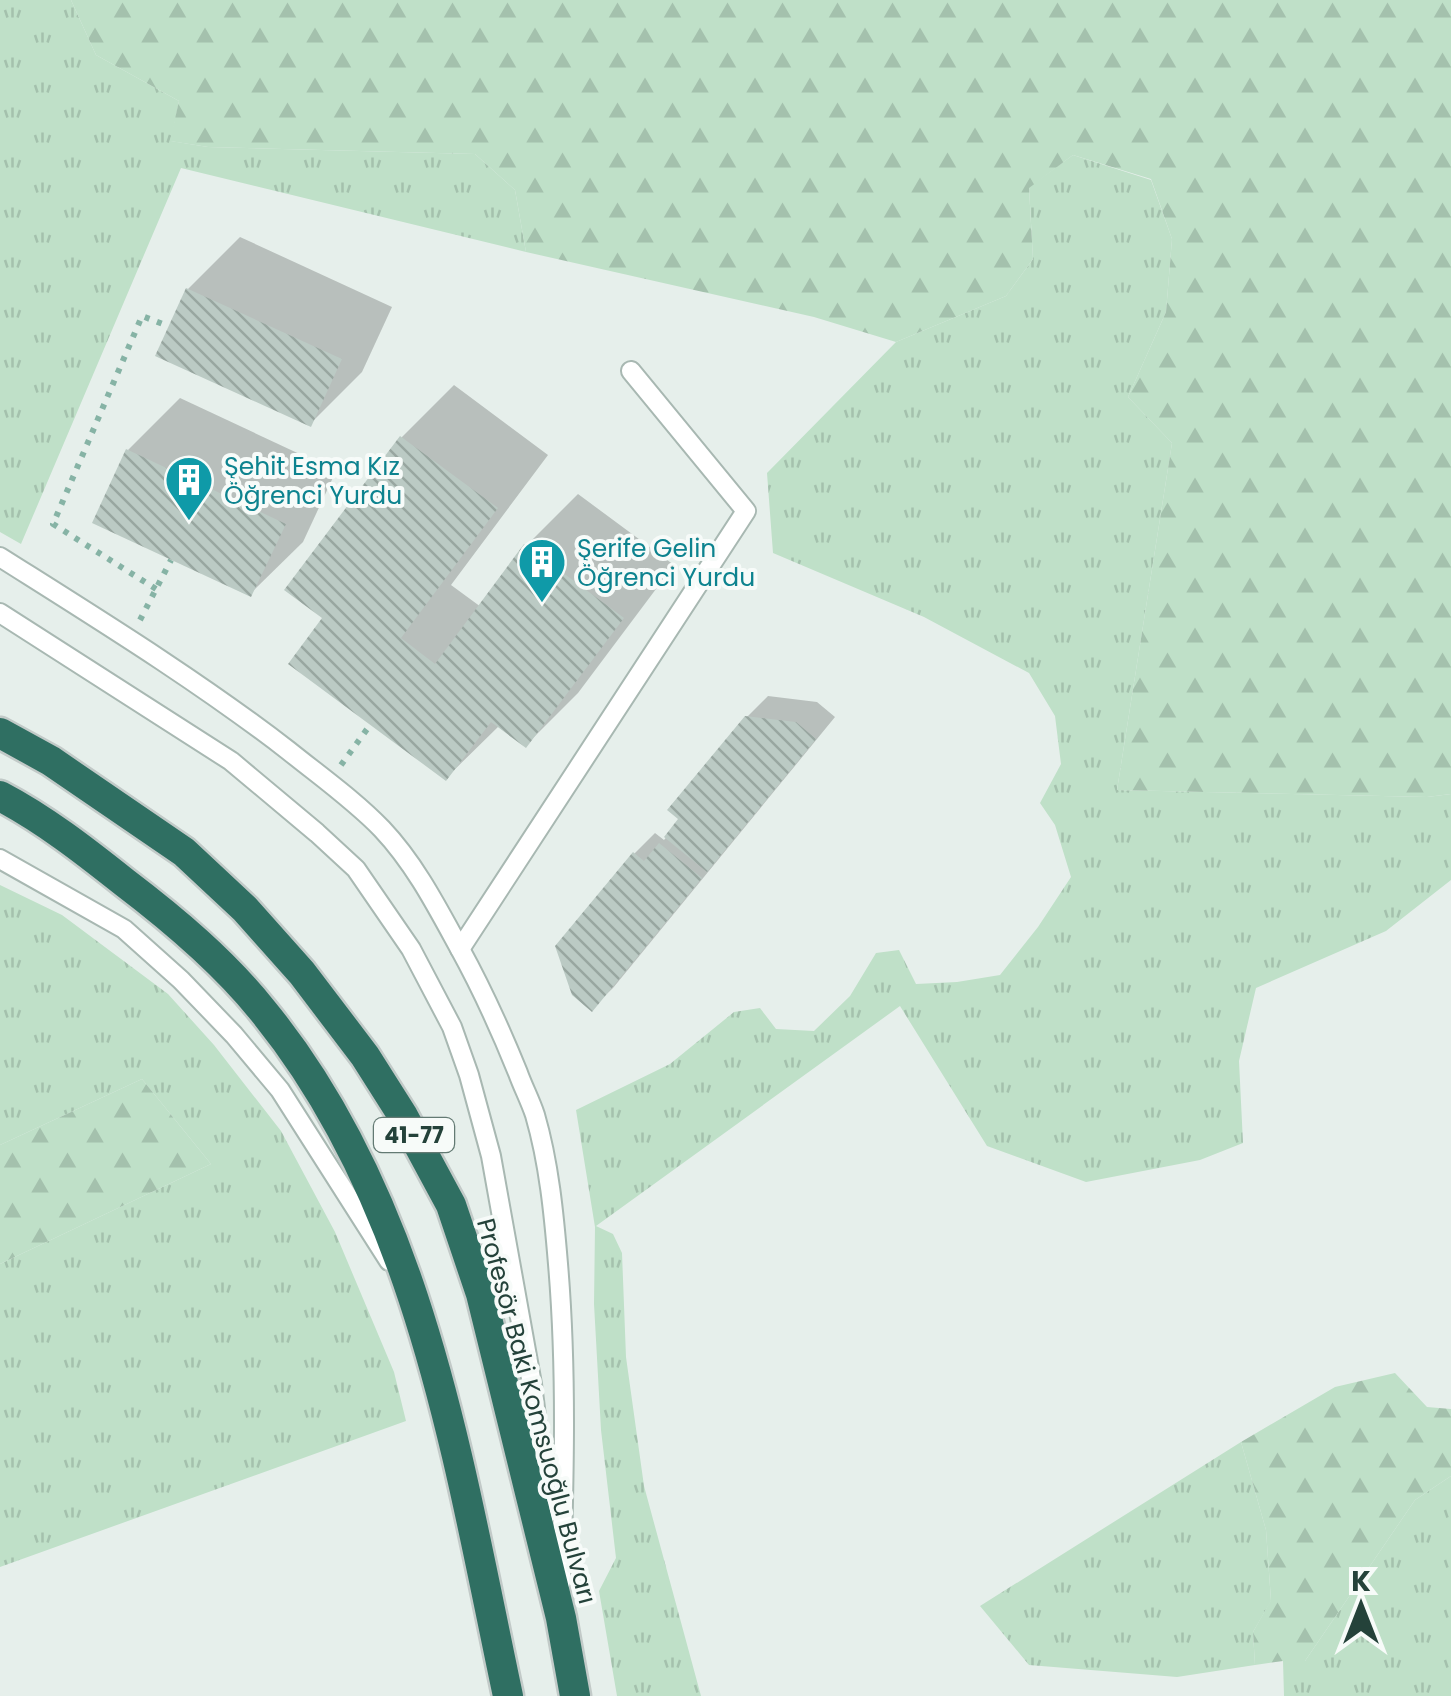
<svg xmlns="http://www.w3.org/2000/svg" width="1451" height="1696" font-family="Poppins,sans-serif">
<style>
.grass{fill:url(#grass-tufts)}
.forest{fill:url(#forest-firs)}
.shadow{fill:#0003}
.building{fill:url(#building-back-hatch)}
.lines{fill:none;stroke-linecap:round;stroke-linejoin:round}
.lane-casing{stroke:#a8b8b2;stroke-width:22}
.highway-casing{stroke:#c2cac8;stroke-width:35}
.path{stroke:#86b3a5;stroke-width:6;stroke-dasharray:5 8;stroke-linecap:butt}
.lane{stroke:#fff;stroke-width:18}
.highway{stroke:#2f6f62;stroke-width:30}
.labels{text-anchor:middle;stroke-width:8;stroke-linejoin:round;paint-order:stroke}
.shield{fill:#f7fbf9;stroke:#637a73;stroke-width:2.5}
.shield-label{font-size:22px;font-weight:bold;fill:#24423a}
.culture-label{font-size:25px;fill:#0d838f;stroke:#f7fbf9;text-anchor:start}
.street-label{font-size:25px;fill:#24423a;stroke:#f7fbf9}
</style>
<defs>
<pattern id="grass-tufts" width="24" height="20" patternUnits="userSpaceOnUse" patternTransform="scale(2.5)"><rect width="24" height="20" fill="#bfe0c8"/><path d="M3 7l-1-3M5 7V3M7 7l1-3M15 17l-1-3M17 17v-4M19 17l1-3" fill="none" stroke="#a4c1ad"/></pattern>
<pattern id="forest-firs" width="22" height="20" patternUnits="userSpaceOnUse" patternTransform="scale(2.5)"><rect width="22" height="20" fill="#bfe0c8"/><path d="M5 1l3.5 6h-7zM16 11l3.5 6h-7z" fill="#a4c1ad"/></pattern>
<pattern id="building-back-hatch" width="6" height="6" patternUnits="userSpaceOnUse" patternTransform="scale(2.5)"><rect width="6" height="6" fill="#bbcac4"/><path d="M-1 5l2 2M0 0l6 6M5-1l2 2" fill="none" stroke="#98a6a0"/></pattern>
</defs>
<rect width="100%" height="100%" fill="#e6efeb"/>
<!-- grass -->
<g class="grass">
<polygon points="0,0 71,0 96,55 179,101 171,141 208,147 475,154 515,190 526,252 181,168 21,544 0,532"/>
<polygon points="1073,155 1151,180 1172,239 1166,312 1128,397 1172,443 1117,790 1427,797 1451,794 1451,880 1386,931 1256,988 1239,1061 1243,1143 1200,1160 1086,1182 987,1146 900,1006 596,1226 613,1234 622,1253 626,1357 644,1486 701,1696 617,1696 599,1591 616,1558 601,1430 594,1304 595,1227 576,1110 670,1064 734,1012 760,1008 776,1029 814,1031 850,996 876,953 899,950 916,984 957,982 1000,975 1038,927 1071,877 1055,825 1040,803 1061,764 1055,716 1029,673 924,617 773,553 767,473 896,342 1006,296 1033,259 1029,187"/>
<polygon points="0,885 62,915 168,994 214,1045 281,1131 335,1232 394,1372 406,1421 0,1567 0,1264 211,1164 142,1079 0,1145"/>
<polygon points="1241,1442 1266,1530 1271,1601 1253,1632 1255,1665 1177,1677 1029,1665 980,1606"/>
<polygon points="1451,1476 1451,1696 1284,1696 1283,1661 1305,1661 1415,1500"/>
</g>
<!-- forest -->
<g class="forest">
<polygon points="71,0 1451,0 1451,794 1427,797 1117,790 1172,443 1128,397 1166,312 1172,239 1151,179 1073,155 1029,188 1033,259 1006,296 896,342 814,317 526,252 515,190 475,154 208,147 170,141 179,101 96,55"/>
<polygon points="142,1079 211,1164 0,1264 0,1145"/>
<polygon points="1395,1373 1427,1407 1451,1409 1451,1476 1415,1500 1305,1661 1283,1661 1255,1665 1253,1632 1271,1600 1266,1530 1241,1442 1335,1387"/>
</g>
<!-- shadow -->
<g class="shadow">
<polygon points="240,237 392,307 362,372 310,424 188,289"/>
<polygon points="454,385 548,455 451,585 481,607 526,546 578,494 674,565 578,693 526,745 500,725 446,778 326,618 402,437"/>
<polygon points="180,398 336,471 303,542 250,594 128,450"/>
<polygon points="768,696 817,702 835,717 613,988 592,1008 558,947 635,853 655,833 664,840 682,819 747,717"/>
</g>
<!-- building -->
<g class="building">
<polygon points="186,288 342,359 311,427 155,356"/>
<polygon points="400,436 498,508 401,638 435,664 524,544 624,618 526,748 491,722 446,781 288,664 322,618 284,590"/>
<polygon points="126,449 286,524 251,597 92,523"/>
<polygon points="745,716 796,722 816,739 707,872 664,837 678,819 667,810"/>
<polygon points="659,843 702,878 592,1012 572,995 555,946 633,852 644,861"/>
</g>
<g class="lines">
<!-- lane casing -->
<g class="lane-casing">
<g id="lane">
<path d="M 0,557 C 98,619 197,680 289,751 C 320,776 354,800 382,829 C 415,864 437,907 460,949 C 482,989 501,1031 518,1073 C 523,1087 530,1100 535,1115 C 549,1163 554,1215 558,1264 C 567,1370 564,1476 561,1582"/>
<polyline points="0,613 231,761 317,833 356,869 411,949 452,1027 469,1075 491,1156 532,1384 548,1513"/>
<polyline points="0,859 124,929 181,980 234,1035 280,1090 389,1261"/>
<polyline points="460,949 746,511 631,371"/>
</g>
</g>
<!-- highway casing -->
<g class="highway-casing">
<g id="highway">
<polyline points="0,733 51,761 184,852 245,909 302,973 365,1056 403,1116 451,1205 481,1294 561,1618 575,1696"/>
<path d="M 0,796 C 44,819 85,851 124,882 C 174,920 224,962 263,1011 C 420,1203 458,1461 508,1696"/>
</g>
</g>
<!-- path -->
<g class="path">
<polyline points="156,589 53,524 142,316 168,326"/>
<polyline points="140,620 171,560"/>
<polyline points="341,765 370,725"/>
</g>
<!-- lane -->
<use href="#lane" class="lane"/>
<!-- highway -->
<use href="#highway" class="highway"/>
</g>
<!-- icons -->
<defs>
<g id="building-pin" transform="scale(2.5)"><path d="M0 17L-7.5 6A9.5 9.5 0 1 1 7.5 6Z" fill="#0f9aa8" stroke="#f7fbf9"/><path d="M-4-6H4V6H1V3H-1V6H-4ZM-2.5-4.3h1.7v1.8h-1.7ZM.8-4.3h1.7v1.8H.8ZM-2.5-1h1.7V.8h-1.7ZM.8-1h1.7V.8H.8Z" fill="#fff"/></g>
</defs>
<g fill-rule="evenodd">
<use href="#building-pin" x="189" y="480"/>
<use href="#building-pin" x="542" y="562"/>
</g>
<g class="labels">
<!-- shield labels -->
<rect class="shield" x="374" y="1118" width="80" height="34" rx="8"/>
<g class="shield-label">
<text x="414" y="1143">41-77</text>
</g>
<!-- culture labels -->
<g class="culture-label">
<text x="224" y="475">Şehit Esma Kız<tspan x="224" dy="29">Öğrenci Yurdu</tspan></text>
<text x="577" y="557">Şerife Gelin<tspan x="577" dy="29">Öğrenci Yurdu</tspan></text>
</g>
<!-- street labels -->
<g class="street-label">
<text transform="translate(537 1411) rotate(75)" y="9">Profesör Baki Komsuoğlu Bulvarı</text>
</g>
</g>
<!-- north arrow -->
<g transform="translate(1361 1606)" stroke="#f7fbf9" stroke-width="8" paint-order="stroke">
<path d="M0-8L18 38L0 25L-18 38Z" fill="#24423a"/>
<text y="-15" font-size="28" font-weight="bold" text-anchor="middle" fill="#24423a">K</text>
</g>
</svg>
